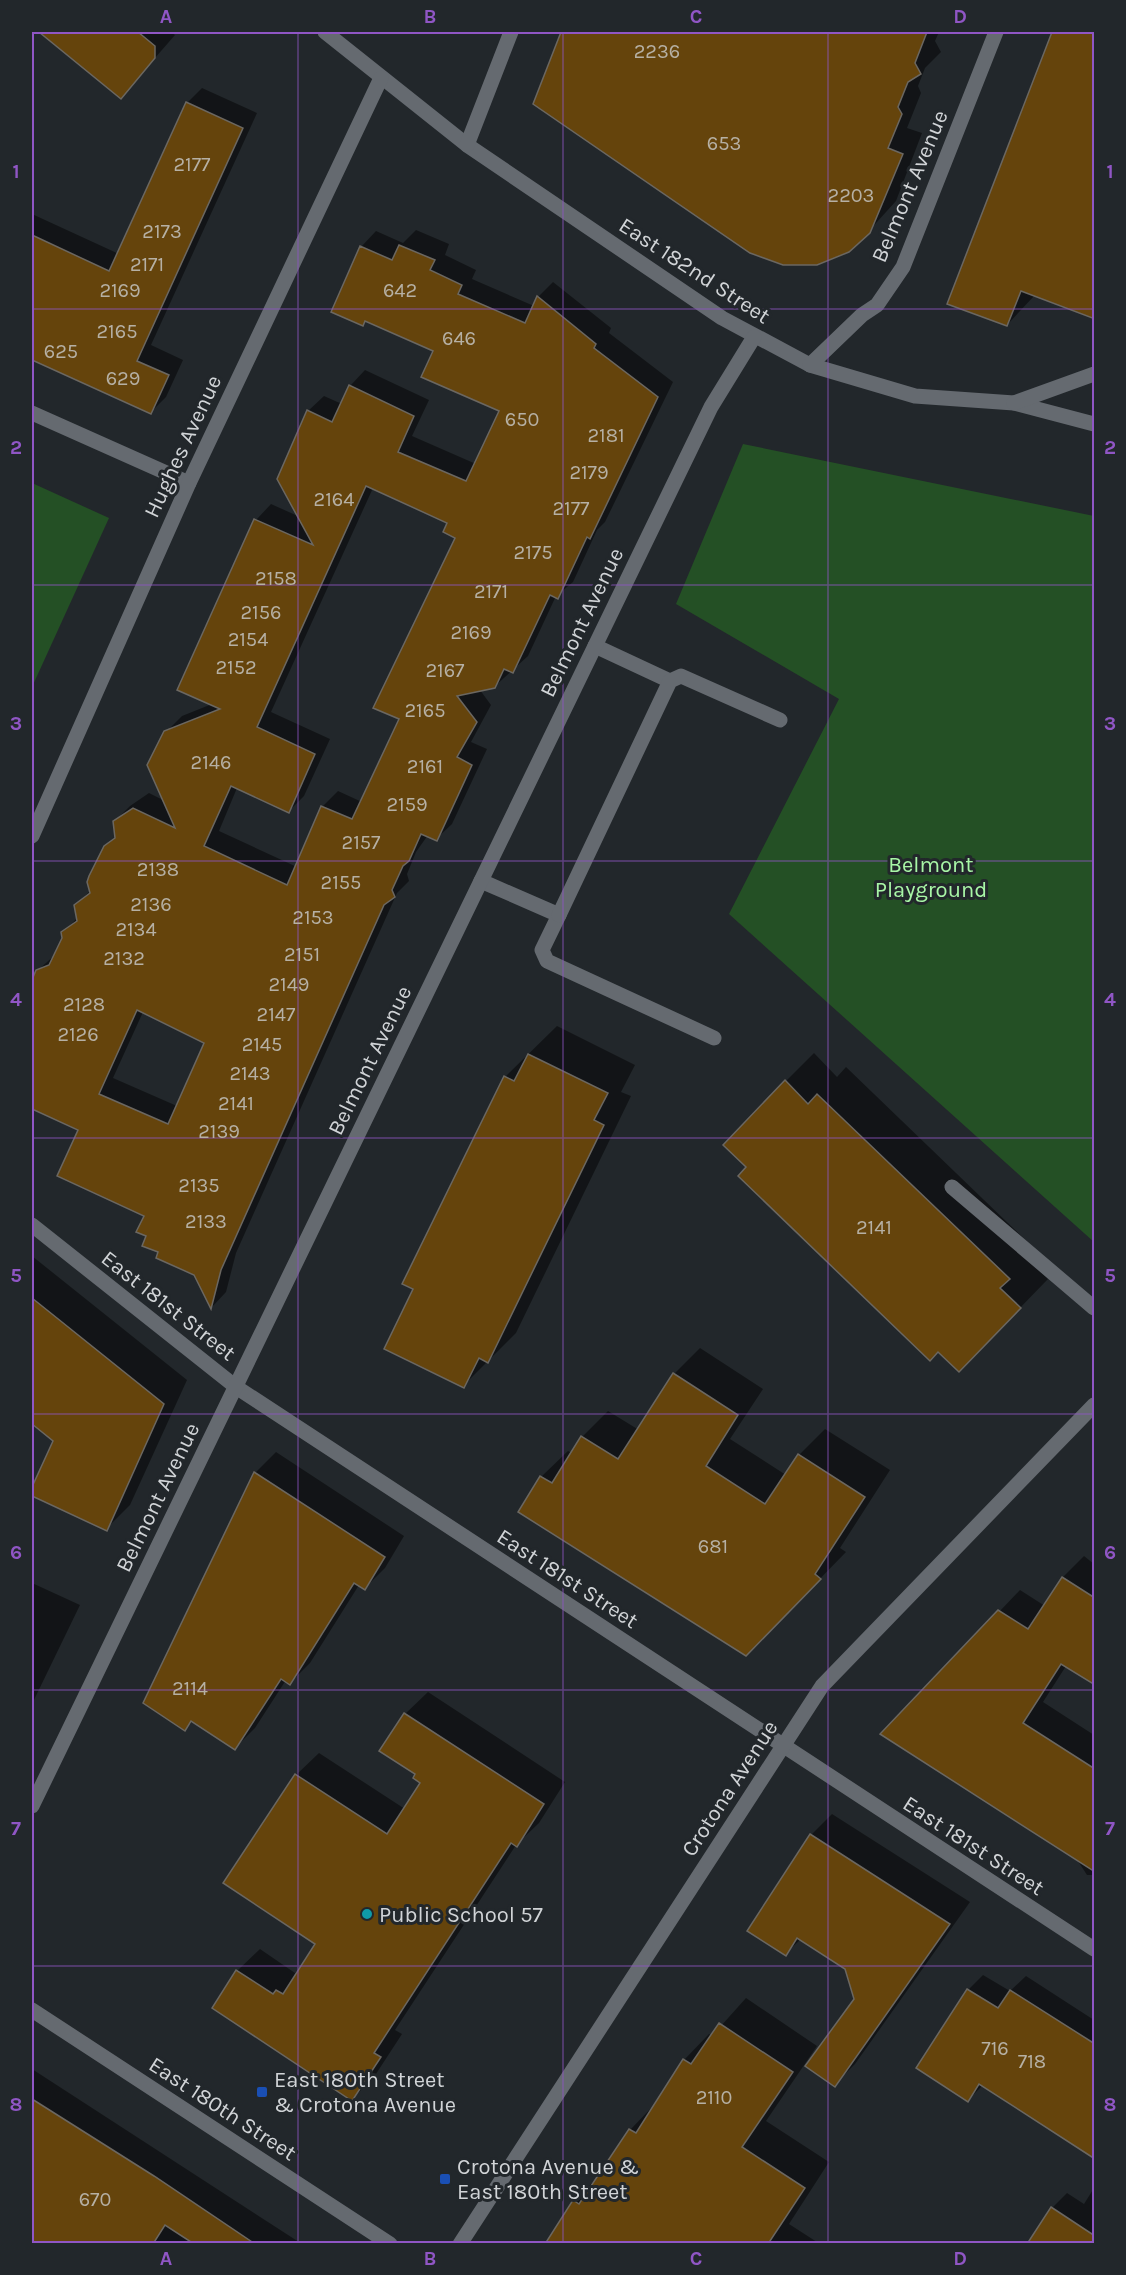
<svg xmlns="http://www.w3.org/2000/svg" width="1126" height="2275" font-family="Karla,sans-serif">
<style>
.green{fill:#245025}
.shadow{fill:#0007;fill-rule:evenodd}
.building{fill:#65440c;stroke:#6b6761;stroke-width:1.5;fill-rule:evenodd}
.lines{fill:none;stroke-linecap:round;stroke-linejoin:round}
.lane{stroke:#656a70;stroke-width:15}
.street{stroke:#656a70;stroke-width:15}
.secondary{stroke:#656a70;stroke-width:15}
.grid{fill:none;stroke:#9056c5;stroke-width:1.5;stroke-opacity:0.55}
.culture-dot{fill:#0f9aa8;stroke:#22272b;stroke-width:2}
.transit-dot{fill:#1a4fb4;stroke:#22272b;stroke-width:2}
.labels{text-anchor:middle;stroke-width:6;stroke-linejoin:round;paint-order:stroke}
.number-label{font-size:20px;fill:#b6b0a4}
.street-label{font-size:22px;fill:#d1d4d7;stroke:#22272b}
.park-label{font-size:22px;fill:#a8f6a6;stroke:#22272b}
.poi-label{font-size:22px;fill:#d1d4d7;stroke:#22272b;text-anchor:start}
.neatline{fill:none;stroke:#9056c5;stroke-width:2}
.grid-label{font-size:20px;text-anchor:middle;font-weight:bold;fill:#9056c5}
</style>
<rect width="100%" height="100%" fill="#22272b"/>
<!-- green -->
<g class="green">
<polygon points="743,444 1094,516 1094,1242 729,914 839,699 676,604"/>
<polygon points="32,483 109,518 32,687"/>
</g>
<!-- shadow -->
<g class="shadow">
<polygon points="42,32 171,32 175,35 121,97"/>
<polygon points="562,32 939,32 935,41 941,52 925,68 918,86 921,93 907,128 922,133 896,201 857,244 535,104"/>
<polygon points="1053,32 1094,32 1094,315 1035,295 1007,325 948,303"/>
<polygon points="202,88 257,113 151,345 183,360 166,397 151,412 32,358 32,214 119,254 187,103"/>
<path d="M 416,230 L 449,244 L 445,255 L 476,270 L 472,279 L 534,306 L 538,297 L 553,282 L 611,328 L 609,333 L 673,382 L 605,522 L 597,530 L 573,582 L 556,596 L 528,656 L 494,687 L 480,690 L 491,705 L 471,742 L 487,749 L 452,824 L 436,839 L 428,835 L 416,852 L 407,874 L 409,881 L 397,893 L 236,1253 L 226,1292 L 212,1307 L 195,1274 L 160,1252 L 148,1236 L 146,1215 L 80,1129 L 32,1107 L 32,984 L 37,971 L 56,954 L 64,938 L 63,933 L 78,917 L 76,905 L 91,890 L 105,847 L 116,836 L 115,821 L 130,806 L 149,793 L 165,801 L 166,732 L 182,716 L 212,704 L 256,520 L 271,504 L 300,517 L 308,411 L 324,396 L 342,404 L 350,386 L 365,370 L 429,400 L 412,436 L 476,464 L 501,410 L 435,350 L 367,320 L 363,324 L 361,247 L 376,231 L 403,243 ZM 373,488 L 449,522 L 457,537 L 401,718 L 362,802 L 338,791 L 323,806 L 297,867 L 219,831 L 237,788 L 289,811 L 304,796 L 330,739 L 271,712 ZM 143,1012 L 206,1042 L 177,1106 L 113,1078 Z"/>
<polygon points="557,1026 635,1065 621,1092 631,1096 516,1333 463,1386 415,1288 505,1077"/>
<polygon points="814,1053 837,1077 846,1067 1036,1250 1027,1259 1048,1279 987,1342 748,1167 786,1081"/>
<polygon points="32,1256 187,1380 130,1505 106,1529 32,1495 54,1441 32,1422"/>
<polygon points="700,1348 763,1389 730,1439 786,1475 799,1455 825,1429 890,1470 840,1548 846,1552 772,1628 520,1512 542,1476 568,1451 572,1453 582,1437 608,1411 639,1430 674,1374"/>
<polygon points="276,1452 404,1536 385,1568 365,1588 359,1585 310,1663 290,1683 286,1680 255,1728 235,1748 193,1721 185,1729 145,1703 256,1472"/>
<polygon points="1084,1556 1094,1564 1094,1668 1066,1666 1043,1702 1094,1735 1094,1875 1087,1875 1076,1858 883,1734 1020,1590 1045,1606 1063,1577"/>
<polygon points="32,1583 80,1605 32,1704"/>
<polygon points="428,1692 565,1782 539,1823 516,1845 395,2030 402,2034 374,2077 352,2099 237,1971 260,1949 295,1973 318,1943 225,1883 296,1775 319,1753 405,1809 422,1783 417,1774 381,1751 405,1714"/>
<polygon points="832,1814 970,1902 855,2064 834,2085 856,1999 846,1968 801,1939 785,1954 749,1931 811,1835"/>
<polygon points="983,1975 1010,1991 1026,1976 1094,2020 1094,2157 983,2085 968,2100 968,1990"/>
<polygon points="746,1998 817,2046 766,2121 829,2162 789,2224 820,2244 547,2244 574,2201 598,2177 630,2130 655,2104 684,2060 709,2034 712,2036"/>
<polygon points="32,2069 302,2244 32,2244"/>
<polygon points="1094,2188 1094,2244 1052,2208 1067,2193 1084,2204"/>
</g>
<!-- building -->
<g class="building">
<polygon points="39,32 138,32 155,46 155,58 121,99"/>
<polygon points="561,32 927,32 915,63 921,74 908,82 898,107 902,114 888,148 903,154 870,233 849,252 817,265 783,265 750,253 533,104"/>
<polygon points="1052,32 1095,32 1095,319 1021,291 1007,326 947,304"/>
<polygon points="186,102 243,128 137,361 169,375 151,414 32,360 32,235 109,271"/>
<path d="M 399,245 L 435,260 L 430,270 L 462,285 L 458,294 L 525,323 L 537,296 L 596,344 L 594,348 L 658,397 L 590,539 L 587,537 L 558,599 L 550,595 L 513,673 L 504,669 L 495,688 L 457,696 L 477,722 L 457,757 L 472,765 L 437,841 L 421,834 L 409,861 L 403,866 L 392,890 L 395,897 L 384,905 L 221,1270 L 211,1309 L 194,1275 L 156,1258 L 158,1252 L 142,1246 L 146,1236 L 136,1232 L 144,1216 L 57,1176 L 78,1130 L 32,1109 L 32,980 L 36,970 L 49,965 L 62,938 L 61,932 L 77,921 L 74,905 L 90,893 L 87,882 L 89,876 L 104,846 L 115,838 L 113,821 L 133,808 L 175,828 L 147,765 L 164,731 L 220,709 L 177,690 L 254,519 L 313,545 L 277,479 L 307,410 L 332,422 L 349,385 L 414,416 L 398,452 L 466,481 L 499,411 L 421,377 L 433,351 L 365,321 L 363,326 L 331,312 L 360,246 L 392,260 ZM 366,486 L 447,523 L 443,532 L 455,538 L 373,708 L 399,719 L 352,819 L 321,806 L 287,885 L 204,846 L 231,786 L 289,813 L 315,754 L 257,727 ZM 137,1010 L 204,1043 L 168,1124 L 99,1094 Z"/>
<polygon points="528,1054 608,1093 594,1120 604,1125 488,1363 479,1358 464,1388 384,1349 413,1289 402,1284 504,1076 514,1081"/>
<polygon points="785,1080 808,1104 817,1094 1010,1279 1000,1288 1021,1308 959,1372 938,1352 930,1361 738,1176 746,1167 723,1145"/>
<polygon points="32,1298 164,1404 107,1531 32,1496 32,1487 53,1441 32,1424"/>
<polygon points="673,1373 738,1415 706,1466 765,1504 798,1454 865,1497 815,1574 821,1579 746,1656 518,1512 540,1476 552,1483 581,1436 618,1459"/>
<polygon points="254,1472 385,1557 365,1590 354,1583 290,1685 281,1679 235,1750 191,1721 185,1731 143,1703"/>
<polygon points="1062,1577 1095,1598 1095,1685 1061,1664 1023,1723 1095,1769 1095,1872 880,1734 998,1610 1028,1629"/>
<polygon points="404,1713 544,1804 517,1847 511,1843 374,2053 381,2057 352,2101 212,2008 236,1970 273,1994 276,1990 283,1994 315,1944 223,1883 295,1774 387,1834 420,1783 413,1778 415,1774 379,1751"/>
<polygon points="810,1834 950,1924 835,2087 805,2066 854,1999 845,1969 797,1938 786,1956 747,1931"/>
<polygon points="967,1989 998,2008 1010,1990 1095,2044 1095,2159 979,2084 968,2102 916,2068"/>
<polygon points="719,2023 793,2072 742,2147 805,2188 768,2244 545,2244 573,2200 579,2204 629,2129 636,2133 683,2059 691,2064"/>
<polygon points="32,2099 154,2176 255,2244 194,2244 165,2225 153,2244 32,2244"/>
<polygon points="1051,2207 1095,2236 1095,2244 1027,2244"/>
</g>
<g class="lines">
<!-- lane -->
<g class="lane">
<polyline points="595,646 670,681"/>
<polyline points="481,881 559,915 542,950 547,961 714,1038"/>
<polyline points="559,915 670,681 681,676 780,720"/>
<polyline points="952,1187 1094,1308"/>
</g>
<!-- street -->
<g class="street">
<polyline points="325,32 467,145 722,318 810,365 915,396 1014,403 1094,424"/>
<polyline points="467,145 511,32"/>
<polyline points="810,365 862,315 877,305 903,267 996,32"/>
<polyline points="1014,403 1094,374"/>
<polyline points="32,413 189,483"/>
<polyline points="32,836 189,483 381,78"/>
<polyline points="32,1225 236,1387 1094,1949"/>
<polyline points="32,1806 711,407 754,337"/>
</g>
<!-- secondary -->
<g class="secondary">
<polyline points="32,2010 390,2244"/>
<polyline points="460,2244 822,1686 1094,1405"/>
</g>
</g>
<!-- grid -->
<path class="grid" d="M 298,32 L 298,2244M 563,32 L 563,2244M 828,32 L 828,2244M 32,309 L 1094,309M 32,585 L 1094,585M 32,861 L 1094,861M 32,1138 L 1094,1138M 32,1414 L 1094,1414M 32,1690 L 1094,1690M 32,1966 L 1094,1966"/>
<!-- markers -->
<circle class="culture-dot" cx="367" cy="1914" r="6"/>
<g class="transit-dot">
<rect x="256" y="2086" width="12" height="12" rx="3"/>
<rect x="439" y="2173" width="12" height="12" rx="3"/>
</g>
<g class="labels">
<!-- number labels -->
<g class="number-label">
<text x="657" y="58">2236</text>
<text x="724" y="150">653</text>
<text x="192" y="171">2177</text>
<text x="851" y="202">2203</text>
<text x="162" y="238">2173</text>
<text x="147" y="271">2171</text>
<text x="120" y="297">2169</text>
<text x="400" y="297">642</text>
<text x="117" y="338">2165</text>
<text x="459" y="345">646</text>
<text x="61" y="358">625</text>
<text x="123" y="385">629</text>
<text x="522" y="426">650</text>
<text x="606" y="442">2181</text>
<text x="589" y="479">2179</text>
<text x="334" y="506">2164</text>
<text x="571" y="515">2177</text>
<text x="533" y="559">2175</text>
<text x="276" y="585">2158</text>
<text x="491" y="598">2171</text>
<text x="261" y="619">2156</text>
<text x="471" y="639">2169</text>
<text x="248" y="646">2154</text>
<text x="236" y="674">2152</text>
<text x="445" y="677">2167</text>
<text x="425" y="717">2165</text>
<text x="211" y="769">2146</text>
<text x="425" y="773">2161</text>
<text x="407" y="811">2159</text>
<text x="361" y="849">2157</text>
<text x="158" y="876">2138</text>
<text x="341" y="889">2155</text>
<text x="151" y="911">2136</text>
<text x="313" y="924">2153</text>
<text x="136" y="936">2134</text>
<text x="302" y="961">2151</text>
<text x="124" y="965">2132</text>
<text x="289" y="991">2149</text>
<text x="84" y="1011">2128</text>
<text x="276" y="1021">2147</text>
<text x="78" y="1041">2126</text>
<text x="262" y="1051">2145</text>
<text x="250" y="1080">2143</text>
<text x="236" y="1110">2141</text>
<text x="219" y="1138">2139</text>
<text x="199" y="1192">2135</text>
<text x="206" y="1228">2133</text>
<text x="874" y="1234">2141</text>
<text x="713" y="1553">681</text>
<text x="190" y="1695">2114</text>
<text x="995" y="2055">716</text>
<text x="1032" y="2068">718</text>
<text x="714" y="2104">2110</text>
<text x="95" y="2206">670</text>
</g>
<!-- street labels -->
<g class="street-label">
<text transform="translate(909 186) rotate(-67)" y="8">Belmont Avenue</text>
<text transform="translate(695 270) rotate(33)" y="8">East 182nd Street</text>
<text transform="translate(182 446) rotate(-65)" y="8">Hughes Avenue</text>
<text transform="translate(581 622) rotate(-64)" y="8">Belmont Avenue</text>
<text transform="translate(369 1060) rotate(-64)" y="8">Belmont Avenue</text>
<text transform="translate(169 1305) rotate(38)" y="8">East 181st Street</text>
<text transform="translate(157 1497) rotate(-64)" y="8">Belmont Avenue</text>
<text transform="translate(568 1578) rotate(33)" y="8">East 181st Street</text>
<text transform="translate(729 1788) rotate(-57)" y="8">Crotona Avenue</text>
<text transform="translate(974 1845) rotate(33)" y="8">East 181st Street</text>
<text transform="translate(223 2108) rotate(33)" y="8">East 180th Street</text>
</g>
<!-- park labels -->
<g class="park-label">
<text x="931" y="872">Belmont<tspan x="931" dy="25">Playground</tspan></text>
</g>
<!-- poi labels -->
<g class="poi-label">
<text x="379" y="1922">Public School 57</text>
<text x="274" y="2087">East 180th Street<tspan x="274" dy="25">&amp; Crotona Avenue</tspan></text>
<text x="457" y="2174">Crotona Avenue &amp;<tspan x="457" dy="25">East 180th Street</tspan></text>
</g>
</g>
<!-- border -->
<rect width="1126" height="2275" fill="none" stroke="#22272b" stroke-width="66"/>
<rect x="33" y="33" width="1060" height="2209" class="neatline"/>
<g class="grid-label">
<text x="166" y="23">A</text>
<text x="430" y="23">B</text>
<text x="696" y="23">C</text>
<text x="960" y="23">D</text>
<text x="16" y="178">1</text>
<text x="1110" y="178">1</text>
<text x="16" y="454">2</text>
<text x="1110" y="454">2</text>
<text x="16" y="730">3</text>
<text x="1110" y="730">3</text>
<text x="16" y="1006">4</text>
<text x="1110" y="1006">4</text>
<text x="16" y="1282">5</text>
<text x="1110" y="1282">5</text>
<text x="16" y="1559">6</text>
<text x="1110" y="1559">6</text>
<text x="16" y="1835">7</text>
<text x="1110" y="1835">7</text>
<text x="16" y="2111">8</text>
<text x="1110" y="2111">8</text>
<text x="166" y="2265">A</text>
<text x="430" y="2265">B</text>
<text x="696" y="2265">C</text>
<text x="960" y="2265">D</text>
</g>
</svg>
